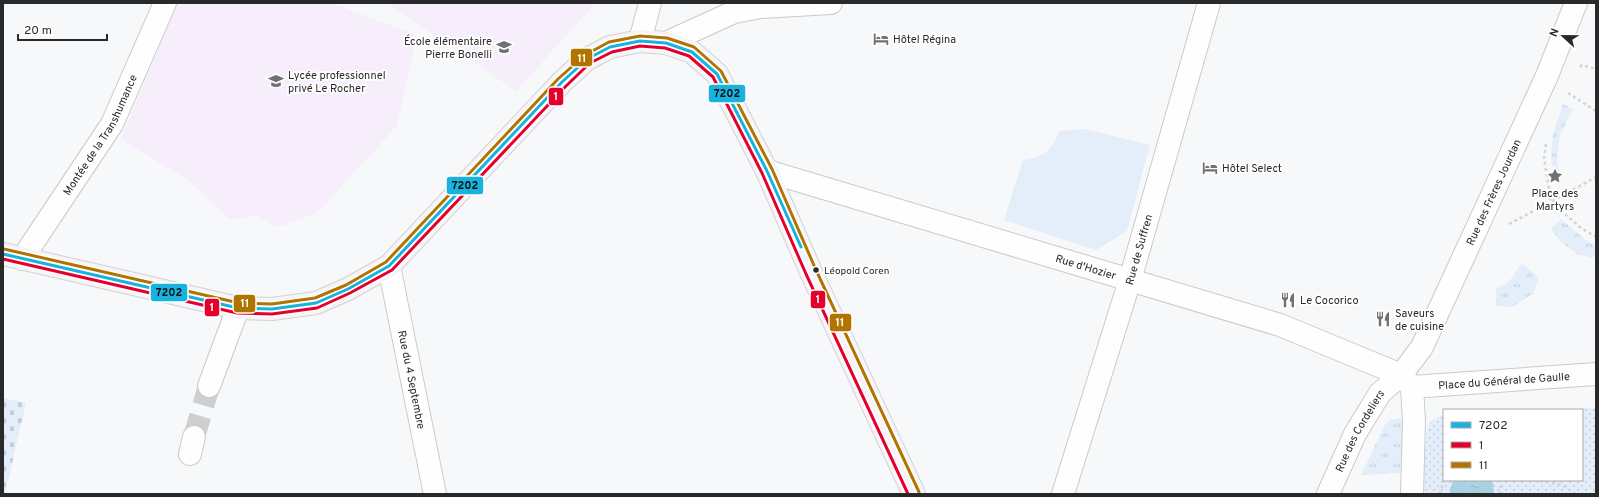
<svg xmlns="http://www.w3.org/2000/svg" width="1599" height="497" font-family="Overpass,sans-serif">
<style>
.education{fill:#f6effb}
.grass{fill:url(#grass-tufts)}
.cemetery{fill:url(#cemetery-stones)}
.park{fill:url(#park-dots)}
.garden{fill:#e4eefb}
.water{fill:url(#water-ripples)}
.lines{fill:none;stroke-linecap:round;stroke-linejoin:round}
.minor-tunnel{stroke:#cecfd0;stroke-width:22;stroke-dasharray:22 11;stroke-linecap:butt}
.minor-casing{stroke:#c9cacb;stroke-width:24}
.major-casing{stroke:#d1d2d2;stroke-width:24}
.path{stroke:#d5d5d6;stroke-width:2.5;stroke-dasharray:3 3;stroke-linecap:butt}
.minor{stroke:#fefefe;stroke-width:22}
.major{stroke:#f6f4f8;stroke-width:22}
.bus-1-casing{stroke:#fff;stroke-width:6}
.bus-2-casing{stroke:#fff;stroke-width:6}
.bus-3-casing{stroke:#fff;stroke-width:6}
.bus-1{stroke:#18b2df;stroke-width:3}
.bus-2{stroke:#e4002b;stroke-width:3}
.bus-3{stroke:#b27400;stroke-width:3}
.bus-dot{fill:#28292a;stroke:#fff;stroke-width:1.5}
.labels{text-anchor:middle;stroke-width:3.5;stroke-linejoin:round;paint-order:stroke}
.bus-label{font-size:10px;fill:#28292a;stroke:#fff;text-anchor:start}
.poi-label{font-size:11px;fill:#28292a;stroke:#fff;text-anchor:start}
.street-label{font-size:11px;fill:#28292a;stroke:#fff}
.line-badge{stroke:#fff;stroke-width:1.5}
.badge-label{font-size:11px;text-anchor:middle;font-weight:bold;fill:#fff}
.pale-badge-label{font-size:11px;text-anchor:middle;font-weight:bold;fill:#111}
</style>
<defs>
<pattern id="grass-tufts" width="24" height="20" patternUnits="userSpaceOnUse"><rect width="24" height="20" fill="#e4eefb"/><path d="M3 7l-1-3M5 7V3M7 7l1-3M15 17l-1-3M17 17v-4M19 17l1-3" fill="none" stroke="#c4ccd7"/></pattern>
<pattern id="cemetery-stones" width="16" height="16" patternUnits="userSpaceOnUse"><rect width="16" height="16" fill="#e4eefb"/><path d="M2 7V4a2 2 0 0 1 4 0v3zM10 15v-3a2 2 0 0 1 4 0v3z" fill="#c4ccd7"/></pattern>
<pattern id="park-dots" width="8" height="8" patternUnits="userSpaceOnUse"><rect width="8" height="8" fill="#e4eefb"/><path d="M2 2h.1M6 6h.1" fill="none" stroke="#c4ccd7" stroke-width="1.8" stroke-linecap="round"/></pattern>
<pattern id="water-ripples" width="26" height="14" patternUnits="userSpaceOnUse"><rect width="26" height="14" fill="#a9d2e3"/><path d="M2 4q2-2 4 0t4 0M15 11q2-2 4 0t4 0" fill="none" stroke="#91b4c3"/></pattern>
</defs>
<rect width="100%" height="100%" fill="#f7f8f9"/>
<!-- education -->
<g class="education">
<polygon points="177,3 331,3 417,35 397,126 317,213 279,227 273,225 258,216 250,216 238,219 228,218 189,181 121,139"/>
<polygon points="387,3 596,3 516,91"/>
</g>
<!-- grass -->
<g class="grass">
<polygon points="1563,104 1573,109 1560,135 1557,161 1561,182 1557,182 1551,159 1553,134"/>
<polygon points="1561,219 1588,242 1596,245 1596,251 1593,258 1577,254 1559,240 1551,229"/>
<polygon points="1522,263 1539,278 1533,294 1512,307 1496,306 1496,288 1508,283"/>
<polygon points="1400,418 1403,425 1400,473 1361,475 1385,425 1390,420"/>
</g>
<!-- cemetery -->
<polygon class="cemetery" points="3,398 26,403 5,494 3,494"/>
<!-- park -->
<polygon class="park" points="1596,408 1596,494 1422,494 1427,427 1431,421 1444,414 1444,480 1582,480 1582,410 1542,410"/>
<!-- garden -->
<path class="garden" d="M 1085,129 L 1150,145 L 1127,231 L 1096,250 L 1004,220 L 1023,160 C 1043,157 1053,151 1059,131 Z"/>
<!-- water -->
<polygon class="water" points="1453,480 1491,480 1493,483 1494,494 1450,494 1450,491"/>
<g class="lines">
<!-- minor-tunnel -->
<polyline class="minor-tunnel" points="194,437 209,386"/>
<!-- minor casing -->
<g class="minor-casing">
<g id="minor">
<polyline points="640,41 650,3"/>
<polyline points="666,43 734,12 761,7 831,3"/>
<path id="s1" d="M 767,171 L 1280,325 L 1401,375 L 1412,387 L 1596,374"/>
<path id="s2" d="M 22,259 L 112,124 L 165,3"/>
<path id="s3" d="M 389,266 L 435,494"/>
<polyline points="209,386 238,308"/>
<polyline points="1412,387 1414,421 1412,494"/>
<polyline points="190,454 194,437"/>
<path id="s4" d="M 1063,494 L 1130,280 L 1209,3"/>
<path id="s5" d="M 1328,494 L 1355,434 L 1380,393 L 1401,375 L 1422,347 L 1546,78 L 1576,3"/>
</g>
</g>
<!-- major casing -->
<g class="major-casing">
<polyline id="major" points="3,254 238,308 272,309 316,303 348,289 389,266 562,82 587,59 610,47 640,41 666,43 692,52 717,74 767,171 811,272 914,494"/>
</g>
<!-- path -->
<g class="path">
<polyline points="1580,67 1582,65 1596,69"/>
<polyline points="1568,93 1596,111"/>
<polyline points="1546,144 1544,158 1551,202 1596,177"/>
<polyline points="1509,224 1551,202 1581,228 1596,237"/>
<polyline points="1534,480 1562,485 1576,494"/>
<polyline points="1440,494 1444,479"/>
<polyline points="1500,494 1501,480"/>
</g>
<!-- minor -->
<use href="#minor" class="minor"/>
<!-- major -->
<use href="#major" class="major"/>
<!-- bus-1 casing -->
<g class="bus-1-casing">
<polyline id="bus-1" points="3,254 238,308 272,309 316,303 348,289 389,266 562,82 587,59 610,47 640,41 666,43 692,52 717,74 767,171 801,247"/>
</g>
<!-- bus-2 casing -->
<g class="bus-2-casing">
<polyline id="bus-2" points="3,259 237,313 272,314 317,308 350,293 392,270 566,86 590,63 612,52 640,46 665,48 689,56 713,77 762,173 806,274 908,494"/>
</g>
<!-- bus-3 casing -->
<g class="bus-3-casing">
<polyline id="bus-3" points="4,249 239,303 272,304 315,298 346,285 386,262 558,79 585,55 609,42 640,36 667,38 694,47 721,71 772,169 816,270 919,492"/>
</g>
<!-- bus-1 -->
<use href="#bus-1" class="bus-1"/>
<!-- bus-2 -->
<use href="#bus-2" class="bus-2"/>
<!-- bus-3 -->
<use href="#bus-3" class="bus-3"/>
</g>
<!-- icons -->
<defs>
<g id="hotel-bare" transform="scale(1.2)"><path d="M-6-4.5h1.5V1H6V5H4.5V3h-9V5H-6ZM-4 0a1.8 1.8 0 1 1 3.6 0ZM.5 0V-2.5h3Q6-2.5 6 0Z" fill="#707172" stroke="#fff" stroke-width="2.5" paint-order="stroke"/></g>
<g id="school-bare" transform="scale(1.2)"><path d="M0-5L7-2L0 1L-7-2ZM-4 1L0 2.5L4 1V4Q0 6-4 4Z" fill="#707172" stroke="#fff" stroke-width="2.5" paint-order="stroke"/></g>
<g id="sight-bare" transform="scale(1.2)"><path d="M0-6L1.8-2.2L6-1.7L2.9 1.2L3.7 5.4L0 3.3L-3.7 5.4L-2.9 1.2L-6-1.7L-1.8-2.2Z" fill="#707172" stroke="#fff" stroke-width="2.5" paint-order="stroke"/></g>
<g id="restaurant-bare" transform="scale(1.2)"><path d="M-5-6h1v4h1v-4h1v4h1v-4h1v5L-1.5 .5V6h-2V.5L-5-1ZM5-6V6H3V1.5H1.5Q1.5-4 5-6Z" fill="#707172" stroke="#fff" stroke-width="2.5" paint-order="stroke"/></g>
</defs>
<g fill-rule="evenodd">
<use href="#hotel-bare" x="881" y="39"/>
<use href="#school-bare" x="504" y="47"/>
<use href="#school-bare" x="276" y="81"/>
<use href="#hotel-bare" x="1210" y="168"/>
<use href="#sight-bare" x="1555" y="176"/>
<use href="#restaurant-bare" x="1288" y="300"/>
<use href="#restaurant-bare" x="1383" y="319"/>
</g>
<!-- markers -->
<circle class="bus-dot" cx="816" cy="270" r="3.5"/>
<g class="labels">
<!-- bus labels -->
<g class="bus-label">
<text x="824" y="274">Léopold Coren</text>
</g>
<!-- poi labels -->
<g class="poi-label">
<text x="893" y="43">Hôtel Régina</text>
<text x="492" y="45" text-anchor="end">École élémentaire<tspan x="492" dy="13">Pierre Bonelli</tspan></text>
<text x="288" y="79">Lycée professionnel<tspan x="288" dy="13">privé Le Rocher</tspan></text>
<text x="1222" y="172">Hôtel Select</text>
<text x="1555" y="197" text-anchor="middle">Place des<tspan x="1555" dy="13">Martyrs</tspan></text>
<text x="1300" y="304">Le Cocorico</text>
<text x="1395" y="317">Saveurs<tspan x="1395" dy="13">de cuisine</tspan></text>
</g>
<!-- street labels -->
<g class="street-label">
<text dy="4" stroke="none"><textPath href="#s2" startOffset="147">Montée de la Transhumance</textPath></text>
<text dy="4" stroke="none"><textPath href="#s5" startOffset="347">Rue des Frères Jourdan</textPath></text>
<text dy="4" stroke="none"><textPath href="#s4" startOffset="256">Rue de Suffren</textPath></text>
<text dy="4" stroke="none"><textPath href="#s1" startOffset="333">Rue d'Hozier</textPath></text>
<text dy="4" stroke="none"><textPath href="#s3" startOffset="116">Rue du 4 Septembre</textPath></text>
<text dy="4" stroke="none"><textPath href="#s1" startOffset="775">Place du Général de Gaulle</textPath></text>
<text dy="4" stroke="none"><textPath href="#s5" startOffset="71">Rue des Cordeliers</textPath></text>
</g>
</g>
<g class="line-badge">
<rect x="570" y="48" width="23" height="19" rx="4" fill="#b27400"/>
<rect x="708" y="84" width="38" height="19" rx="4" fill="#18b2df"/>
<rect x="548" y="87" width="16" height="19" rx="4" fill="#e4002b"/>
<rect x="446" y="176" width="38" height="19" rx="4" fill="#18b2df"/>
<rect x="150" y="283" width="38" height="19" rx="4" fill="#18b2df"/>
<rect x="810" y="290" width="16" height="19" rx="4" fill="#e4002b"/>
<rect x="233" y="294" width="23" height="19" rx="4" fill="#b27400"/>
<rect x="204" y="298" width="16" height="19" rx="4" fill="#e4002b"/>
<rect x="829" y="313" width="23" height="19" rx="4" fill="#b27400"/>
</g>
<g class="badge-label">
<text x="582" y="62">11</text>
<text x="556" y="100">1</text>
<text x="818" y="303">1</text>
<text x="245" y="307">11</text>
<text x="212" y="311">1</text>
<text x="840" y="326">11</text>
</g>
<g class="pale-badge-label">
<text x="727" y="97">7202</text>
<text x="465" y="189">7202</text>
<text x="169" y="296">7202</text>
</g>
<!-- border -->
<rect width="1599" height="497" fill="none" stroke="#28292a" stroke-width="8"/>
<!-- legend -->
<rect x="1443" y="409" width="140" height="72" fill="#ffffff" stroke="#a9a9aa"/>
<rect x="1451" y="422" width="20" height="6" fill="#18b2df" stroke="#a9a9aa"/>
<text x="1479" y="429" font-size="12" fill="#28292a">7202</text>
<rect x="1451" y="442" width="20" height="6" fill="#e4002b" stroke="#a9a9aa"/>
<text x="1479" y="449" font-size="12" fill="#28292a">1</text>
<rect x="1451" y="462" width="20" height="6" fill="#b27400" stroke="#a9a9aa"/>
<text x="1479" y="469" font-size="12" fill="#28292a">11</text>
<!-- north arrow -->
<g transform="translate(1563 36) rotate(292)" stroke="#ffffff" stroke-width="3" paint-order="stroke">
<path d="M0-3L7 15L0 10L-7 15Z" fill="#28292a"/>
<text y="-6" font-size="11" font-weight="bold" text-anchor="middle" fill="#28292a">N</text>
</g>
<!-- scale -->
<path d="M18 34v6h89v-6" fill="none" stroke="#28292a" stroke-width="2"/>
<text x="24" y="34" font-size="12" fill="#28292a" stroke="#ffffff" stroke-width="3" paint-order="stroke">20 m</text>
</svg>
